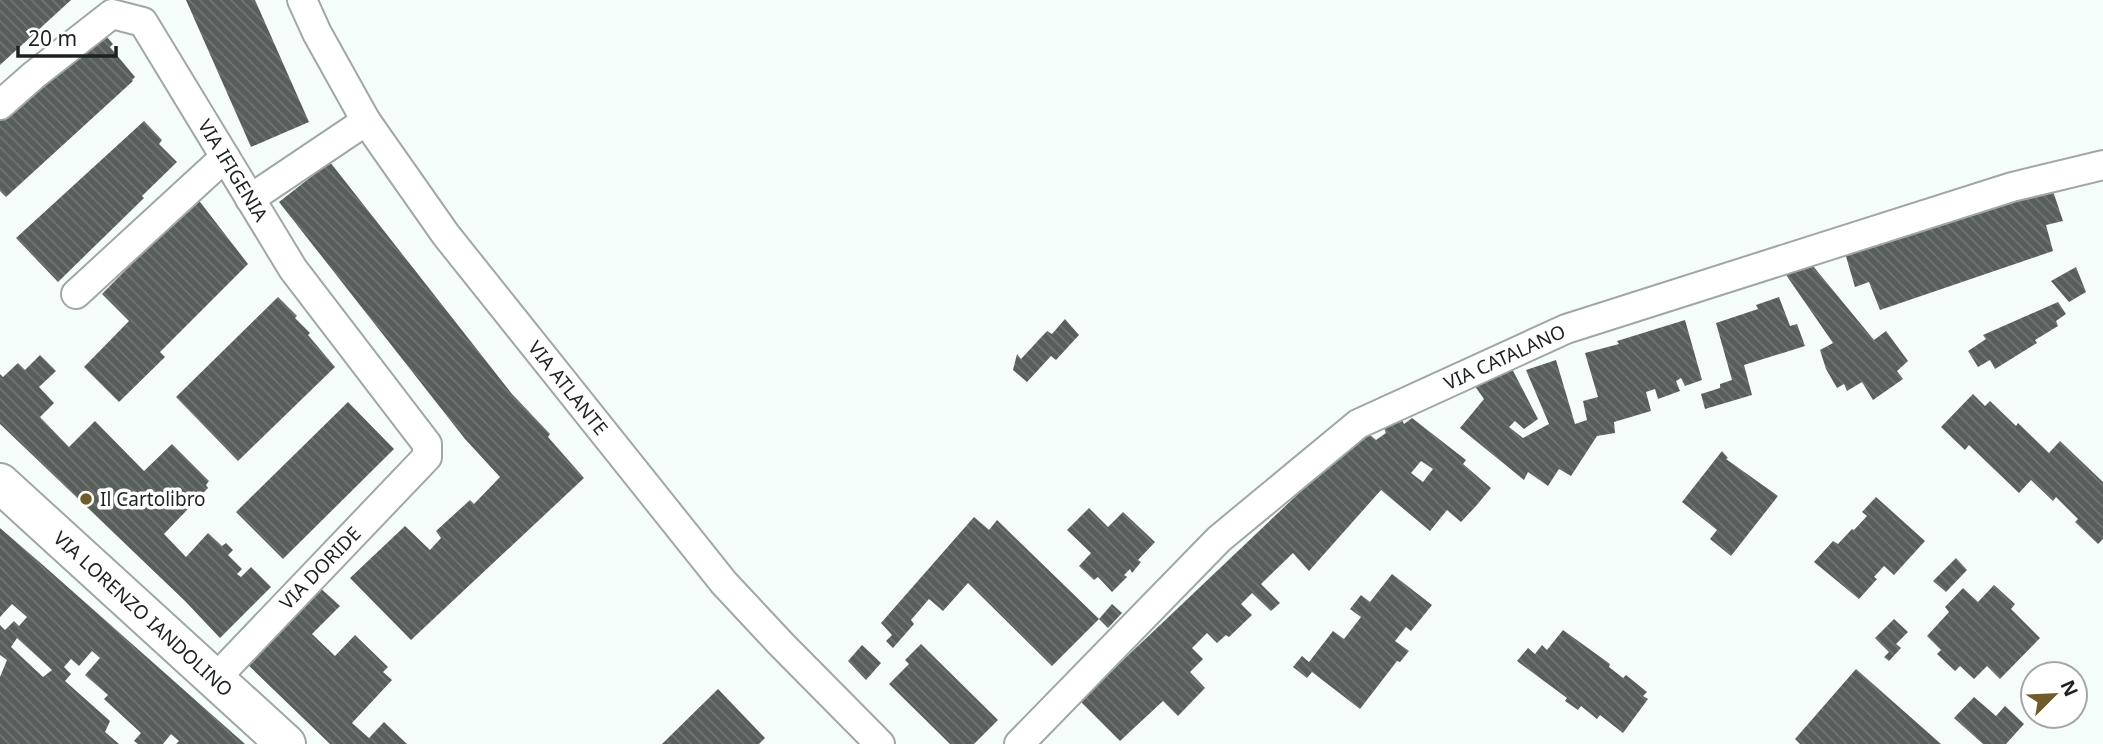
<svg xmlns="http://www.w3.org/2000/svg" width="2103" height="744" font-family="'Noto Sans',sans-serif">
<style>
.building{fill:url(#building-back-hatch);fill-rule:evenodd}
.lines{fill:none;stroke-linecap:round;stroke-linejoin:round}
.minor-casing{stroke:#a0a7a5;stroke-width:32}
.secondary-casing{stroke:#a0a7a5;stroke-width:42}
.minor{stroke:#fff;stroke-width:28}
.secondary{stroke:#fff;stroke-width:38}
.poi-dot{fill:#725b2b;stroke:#fff;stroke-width:2.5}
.labels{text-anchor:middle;stroke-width:7;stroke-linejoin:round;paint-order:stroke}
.street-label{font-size:19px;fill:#1e2121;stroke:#fff}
.poi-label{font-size:19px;fill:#1e2121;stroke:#fff;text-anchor:start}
</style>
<defs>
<pattern id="building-back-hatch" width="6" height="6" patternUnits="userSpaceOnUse" patternTransform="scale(1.75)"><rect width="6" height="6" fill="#585e5b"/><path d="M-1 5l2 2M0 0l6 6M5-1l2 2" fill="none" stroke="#717673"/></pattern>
</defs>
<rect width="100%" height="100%" fill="#f5fdfb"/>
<!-- building -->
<g class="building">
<polygon points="0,0 71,0 0,65"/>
<polygon points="186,0 255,0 309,122 251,147"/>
<polygon points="99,28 113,44 110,47 135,77 132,80 133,81 6,197 0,191 0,116"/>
<polygon points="144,121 162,140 159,144 177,162 142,196 144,198 58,282 16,238"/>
<polygon points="330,162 512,394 550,434 548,437 584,478 411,640 350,578 405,526 430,550 441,538 436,531 470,500 474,504 500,477 465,439 279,202"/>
<polygon points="2051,185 2063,221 2046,225 2053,251 1880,310 1869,282 1855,287 1845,253"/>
<polygon points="197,198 248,264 160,352 165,357 119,402 84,367 129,321 102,294"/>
<polygon points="1813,266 1874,340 1886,331 1908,361 1897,371 1903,379 1873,400 1862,382 1847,391 1844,384 1837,388 1826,369 1820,350 1833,343 1784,272"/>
<polygon points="2076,267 2086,292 2069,302 2051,281"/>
<polygon points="278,297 297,316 295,318 310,333 308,335 335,367 238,461 176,397"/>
<polygon points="1779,297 1790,326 1797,324 1805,346 1744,365 1752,395 1705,409 1701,394 1720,388 1720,384 1732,380 1716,323 1758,309 1756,305"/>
<polygon points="2058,302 2066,314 2056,321 2058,326 2035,340 2037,343 1995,369 1990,360 1978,367 1968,351 1986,339 1983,335"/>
<polygon points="1065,319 1079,335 1056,360 1051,356 1027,382 1013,370 1017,354 1021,359 1047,331 1052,334"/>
<polygon points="1685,320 1702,380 1685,386 1681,378 1676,381 1680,391 1658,399 1655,389 1646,392 1651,411 1614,422 1615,433 1597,436 1571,476 1559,469 1548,486 1528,472 1524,480 1460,428 1484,399 1474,385 1510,365 1538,419 1524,429 1515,421 1509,427 1523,438 1549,424 1526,370 1556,360 1575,424 1587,420 1583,401 1598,397 1585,353 1619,344 1617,341"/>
<polygon points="40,355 56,371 39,387 54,403 40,417 69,447 95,421 144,471 172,444 209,481 206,485 208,488 164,534 186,557 208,533 222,546 226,543 233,550 228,555 242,569 237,574 241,577 251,567 271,587 220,638 185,601 0,424 0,374 3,377 18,363 25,370"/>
<polygon points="1973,394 1985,406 1990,401 2016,426 2018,423 2049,453 2060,441 2103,482 2103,539 2098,544 2075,522 2078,519 2056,497 2053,501 2031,480 2019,493 1969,445 1965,450 1941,427"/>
<polygon points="348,402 394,449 283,559 236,512"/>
<path d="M 1401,418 L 1404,424 L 1412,418 L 1466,460 L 1463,464 L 1491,488 L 1476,506 L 1461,522 L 1447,510 L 1430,531 L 1381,490 L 1309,571 L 1293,553 L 1261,584 L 1280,603 L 1271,611 L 1252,593 L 1241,604 L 1252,615 L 1229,637 L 1226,635 L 1217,643 L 1207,633 L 1192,648 L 1203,659 L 1190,672 L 1205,688 L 1178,716 L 1163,701 L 1120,741 L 1080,701 L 1318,475 L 1369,434 L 1376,440 L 1386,433 L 1384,428 ZM 1421,461 L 1433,469 L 1423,482 L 1411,473 Z"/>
<polygon points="1722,451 1728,458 1726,459 1778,496 1731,556 1710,539 1717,530 1682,502"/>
<polygon points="1876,497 1925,541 1894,575 1884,566 1874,577 1877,579 1859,599 1814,562 1833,541 1838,544 1852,529 1854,530 1867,516 1862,512"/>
<polygon points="1089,508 1108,527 1123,512 1155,542 1138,560 1141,562 1132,573 1130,569 1124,575 1127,577 1112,592 1098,577 1094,580 1079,566 1091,553 1067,530"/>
<polygon points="974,517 989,530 997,520 1099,619 1052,666 968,583 943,611 929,599 911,620 914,624 893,648 886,641 892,635 881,623"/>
<path d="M 0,528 L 44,566 L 245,744 L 176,744 L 179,741 L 171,734 L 163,744 L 138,744 L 134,741 L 141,733 L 104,699 L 108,695 L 85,675 L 100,658 L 92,651 L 79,666 L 71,659 L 64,667 L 71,674 L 65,681 L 110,721 L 105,732 L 119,744 L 0,744 L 0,677 L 7,660 L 0,655 L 0,625 L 5,630 L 14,621 L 19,626 L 27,617 L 12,604 L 0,617 ZM 17,638 L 52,670 L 43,677 L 11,647 Z"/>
<polygon points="1956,558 1967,570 1946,592 1933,581"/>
<polygon points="1392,574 1432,605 1411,631 1406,627 1395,641 1409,651 1400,662 1397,661 1360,709 1312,672 1307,678 1293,667 1302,656 1309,662 1333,631 1344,639 1361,617 1350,609 1361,595 1370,602"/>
<polygon points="317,585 340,606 312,634 335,656 355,635 388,667 383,672 392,680 352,723 369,738 384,722 407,744 330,744 244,661"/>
<polygon points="1994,585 2015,604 2011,609 2040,638 2000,679 1987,666 1974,679 1960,666 1955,671 1937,654 1941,650 1927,636 1949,612 1945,607 1963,588 1978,602"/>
<polygon points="1112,604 1122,613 1108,628 1099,619"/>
<polygon points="1894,619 1908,632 1896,644 1901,648 1889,661 1884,657 1889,652 1875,638"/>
<polygon points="1563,630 1610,664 1609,667 1623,678 1626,675 1647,692 1643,696 1648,699 1623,733 1600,715 1597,719 1581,706 1578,710 1565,701 1567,698 1517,661 1528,648 1535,654 1542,645 1547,650"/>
<polygon points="921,644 998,720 974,744 950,744 889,684 909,664 905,660"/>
<polygon points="862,645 881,663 866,680 848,661"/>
<polygon points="1856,669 1941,744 1800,744 1795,739"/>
<polygon points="718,689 765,738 759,744 662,744"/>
<polygon points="1974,697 1996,716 2005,706 2024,724 2006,744 1983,744 1954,718"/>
</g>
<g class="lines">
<!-- minor casing -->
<g class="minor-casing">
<g id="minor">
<path id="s1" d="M 302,0 L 317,33 L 366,121 L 446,235 L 724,583 L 781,644 L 880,744"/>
<path id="s2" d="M 0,105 L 34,75 L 112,14 L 143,22 L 293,269 L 427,444 L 427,457 L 214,680"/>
<polyline points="250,199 366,121"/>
<polyline points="76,294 225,157"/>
<path id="s3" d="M 1019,744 L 1219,539 L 1358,424 L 1566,329 L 2012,187 L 2103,165"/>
</g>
</g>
<!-- secondary casing -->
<g class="secondary-casing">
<g id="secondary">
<path id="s4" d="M 0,483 L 286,744"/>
</g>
</g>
<!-- minor -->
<use href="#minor" class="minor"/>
<!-- secondary -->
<use href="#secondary" class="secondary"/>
</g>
<!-- markers -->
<circle class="poi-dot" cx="86" cy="499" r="7"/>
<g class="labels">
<!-- street labels -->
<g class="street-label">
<text dy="7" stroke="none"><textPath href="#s2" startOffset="350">VIA IFIGENIA</textPath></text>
<text dy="7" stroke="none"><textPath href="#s3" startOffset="628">VIA CATALANO</textPath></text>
<text dy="7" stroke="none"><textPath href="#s1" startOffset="472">VIA ATLANTE</textPath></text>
<text transform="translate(320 568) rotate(-46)" y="7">VIA DORIDE</text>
<text dy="7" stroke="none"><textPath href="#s4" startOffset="194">VIA LORENZO IANDOLINO</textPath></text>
</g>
<!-- poi labels -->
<g class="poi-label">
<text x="100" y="506">Il Cartolibro</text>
</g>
</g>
<!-- north arrow -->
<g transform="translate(2054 695) rotate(66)"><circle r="33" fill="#ffffff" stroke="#a5a6a6" stroke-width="2"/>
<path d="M0-5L12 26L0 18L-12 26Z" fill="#725b2b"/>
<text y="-10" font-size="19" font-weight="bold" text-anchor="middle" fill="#1e2121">N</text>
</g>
<!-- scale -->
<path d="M18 46v10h98v-10" fill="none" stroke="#1e2121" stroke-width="3.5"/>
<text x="28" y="46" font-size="21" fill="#1e2121" stroke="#ffffff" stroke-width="5" paint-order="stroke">20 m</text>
</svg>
